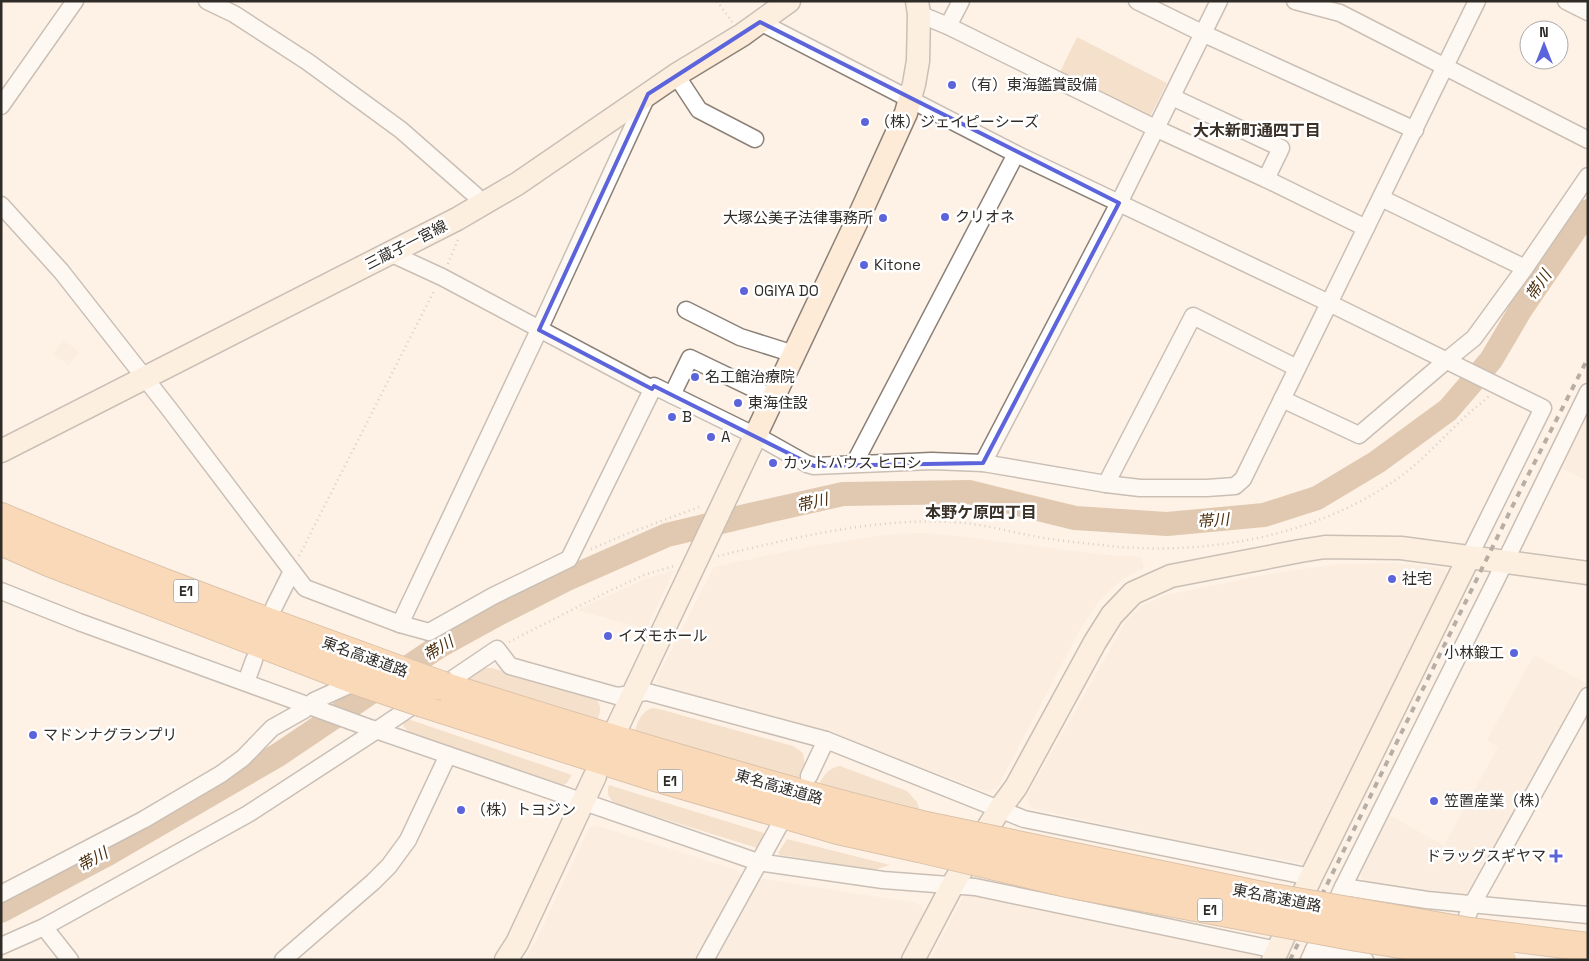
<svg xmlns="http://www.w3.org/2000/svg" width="1589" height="961" font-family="'Space Grotesk','Noto Sans JP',sans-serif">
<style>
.built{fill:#f8e6d5}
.green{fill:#ebcaaa}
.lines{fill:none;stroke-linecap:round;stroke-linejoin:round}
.river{stroke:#bf966e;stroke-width:24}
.street-casing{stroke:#8c8177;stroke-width:19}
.secondary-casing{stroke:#8c8177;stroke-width:25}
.highway-casing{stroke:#b18960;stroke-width:30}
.path{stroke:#aaa299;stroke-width:2.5;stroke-dasharray:1 4;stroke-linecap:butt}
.street{stroke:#fff;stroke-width:16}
.secondary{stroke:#fdebd8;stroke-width:22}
.highway{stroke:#f7bb7e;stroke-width:28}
.rail{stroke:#615b56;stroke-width:4;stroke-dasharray:6 6;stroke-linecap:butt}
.highway-bridge-casing{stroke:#b18960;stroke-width:30;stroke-linecap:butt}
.highway-bridge{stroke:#f7bb7e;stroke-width:28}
.marked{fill:none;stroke:#5c64dc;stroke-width:4;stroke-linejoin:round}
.poi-dot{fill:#5c64dc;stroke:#fff;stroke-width:2}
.labels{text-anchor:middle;stroke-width:5;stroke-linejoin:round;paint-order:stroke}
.shield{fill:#fff;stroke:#6d6b68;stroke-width:1}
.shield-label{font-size:14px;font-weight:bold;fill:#2f2b27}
.poi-label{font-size:15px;fill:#2f2b27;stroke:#fff;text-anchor:start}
.street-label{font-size:15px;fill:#2f2b27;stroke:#fff}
.neighbourhood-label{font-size:16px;font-weight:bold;fill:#393027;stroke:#fff}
.water-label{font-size:16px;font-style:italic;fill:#4d300f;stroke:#fff}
</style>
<rect width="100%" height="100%" fill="#fef2e7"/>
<!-- built -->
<g class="built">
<polygon points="64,340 79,352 68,365 53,353"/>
<polygon points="1588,408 1588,481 1559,467"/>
<polygon points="922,533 957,536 1104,555 1141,557 1144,568 1125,578 1113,587 1097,604 1083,624 997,788 987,792 845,738 660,686 656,680 714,567 812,546 893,534"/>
<polygon points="1387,563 1423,565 1444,569 1449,579 1305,864 1185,842 1031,808 1027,796 1126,621 1141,606 1166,595 1269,574 1338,564"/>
<polygon points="674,570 646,629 577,610 645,579"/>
<polygon points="1534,655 1587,684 1485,867 1444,845 1498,747 1487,740"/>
<polygon points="1389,815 1484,868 1468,897 1364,883 1360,873"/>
<polygon points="598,826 736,870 740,873 742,880 696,960 525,960 536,941 589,828"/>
<polygon points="757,878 916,903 922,907 924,913 898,960 714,960"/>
<polygon points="972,893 1259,951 1262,959 930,960 963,897"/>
</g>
<!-- green -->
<g class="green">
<polygon points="1077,37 1167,83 1149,119 1059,74"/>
<path d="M 479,668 L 492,668 L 595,698 C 603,706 600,714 596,723 L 460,680 Z"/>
<path d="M 652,708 L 659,709 L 793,746 L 803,753 L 805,765 L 796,784 L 633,736 C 637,724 640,712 652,708 Z"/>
<polygon points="405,718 572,775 567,783 559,787 411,734 403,726"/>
<path d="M 840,766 L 907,791 L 917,802 L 922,817 L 816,790 C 822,779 826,768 840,766 Z"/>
<path d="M 609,785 L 767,834 L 757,848 L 616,804 C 609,799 606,793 609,785 Z"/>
<polygon points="787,839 890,865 877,869 870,869 780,855 778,853"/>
</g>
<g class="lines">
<!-- river -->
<polyline class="river" points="1,911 104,856 278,755 438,647 498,614 567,579 667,535 750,515 843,494 969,492 1075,518 1167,524 1264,515 1317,498 1377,462 1448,410 1491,360 1521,309 1588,211"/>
<!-- street casing -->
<g class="street-casing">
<g id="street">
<polyline points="207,1 234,14 308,62 401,130 475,195 482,205"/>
<polyline points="1137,1 1202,33 1415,130"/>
<polyline points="1295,1 1340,13 1588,140"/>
<polyline points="1566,1 1588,12"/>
<polyline points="919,14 948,26 1155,128 1266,179 1366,228"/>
<polyline points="760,22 1016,154 1329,303 1543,408 1469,557"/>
<polyline points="948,26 961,1"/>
<polyline points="676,75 699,110 755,139"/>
<polyline points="1172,97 1281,148 1266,179"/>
<polyline points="1,106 75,1"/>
<polyline points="1,205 61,271 170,410 305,588 400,624 539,330 648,94"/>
<polyline points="390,253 442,277 652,389"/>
<polyline points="1525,268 1588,176"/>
<polyline points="686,310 740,337 794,354"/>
<polyline points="672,395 690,358 773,398"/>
<polyline points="1282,399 1359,435 1447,360 1474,338 1525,268 1381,198"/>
<polyline points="983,463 1119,203 1219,1"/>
<polyline points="854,464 1016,154"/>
<polyline points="1106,484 1193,316 1297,368"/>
<polyline points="1,591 79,622 367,727 758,862 883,880 975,887 1277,950"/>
<polyline points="274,607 292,571"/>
<polyline points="400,624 429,632 493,596 569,559 654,386 766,441 807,464 814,466 932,461 983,463 1106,484 1140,488 1207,488 1235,486 1243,479 1477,1"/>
<polyline points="246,682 254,660"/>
<polyline points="809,776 826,740"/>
<polyline points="1343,887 1427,900 1588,915"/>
<polyline points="1,894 143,820 221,774 243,758 272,728 304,710 314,701 358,681"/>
<polyline points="44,927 70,960"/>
<polyline points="1458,937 1473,903 1588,696"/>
<polyline points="1,946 44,927 248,814 377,730 497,649 510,666 617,696 647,692 826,740 1024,819 1311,877"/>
<polyline points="1313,951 1365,960"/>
<polyline points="283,960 373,882 389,866 408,840 448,755"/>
<polyline points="705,960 779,826"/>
<polyline points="1309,960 1343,887 1498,576 1588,392"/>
</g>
</g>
<!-- secondary casing -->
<g class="secondary-casing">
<g id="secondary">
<polyline points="1,451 457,219 517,184 676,75 742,35 789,1"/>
<polyline points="616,730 856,223 906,113 914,84 918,61 919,14 917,1"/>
<polyline points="506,960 517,943 595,776"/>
<polyline points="913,960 953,884 999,810 1016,787 1095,642 1112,615 1133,593 1171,576 1300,551 1325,547 1401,548 1588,573"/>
<polyline points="1273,960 1311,877 1469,557"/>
</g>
</g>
<!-- highway casing -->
<g class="highway-casing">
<g id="highway">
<path d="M 1,517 C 123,569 248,615 372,660"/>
<polyline points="1,541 51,563 358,681"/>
<path d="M 446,687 C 605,737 764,786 926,826"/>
<polyline points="423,703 652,776 838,830 919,848"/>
</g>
</g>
<!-- path -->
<g class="path">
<polyline points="717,1 732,22"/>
<polyline points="448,264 459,237"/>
<polyline points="591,549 629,533 702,506"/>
<polyline points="299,556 435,289"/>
<path d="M 718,556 C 794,538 872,518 950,522 C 982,523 1013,533 1044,538 C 1063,541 1082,543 1101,545 C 1199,557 1311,538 1394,481 C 1421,463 1443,437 1467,415 C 1474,408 1482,403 1489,396"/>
<polyline points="509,642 607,592 644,575 674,566"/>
</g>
<!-- street -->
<use href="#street" class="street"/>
<!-- secondary -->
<use href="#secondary" class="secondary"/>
<!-- highway -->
<use href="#highway" class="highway"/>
<!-- rail -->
<polyline class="rail" points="1290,960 1520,491 1588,358"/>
<!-- highway-bridge casing -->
<g class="highway-bridge-casing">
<g id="highway-bridge">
<polyline points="372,660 446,687"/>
<polyline points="358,681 423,703"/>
<polyline points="926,826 1267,897 1470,932 1588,947"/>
<polyline points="919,848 1072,884 1357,937 1502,960"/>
</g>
</g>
<!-- highway-bridge -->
<use href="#highway-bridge" class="highway-bridge"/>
</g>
<!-- marked area -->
<path d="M0 0H1589V961H0ZM 760,22 L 1119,203 L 983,463 L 814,466 L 654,386 L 652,389 L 539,330 L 648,94 Z" fill="#fef2e7" fill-opacity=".55" fill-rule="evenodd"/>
<path class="marked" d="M 760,22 L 1119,203 L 983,463 L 814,466 L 654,386 L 652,389 L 539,330 L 648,94 Z"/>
<!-- markers -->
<g class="poi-dot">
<circle cx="952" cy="85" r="5"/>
<circle cx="865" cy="122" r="5"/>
<circle cx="945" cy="217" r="5"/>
<circle cx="883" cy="218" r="5"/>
<circle cx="864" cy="265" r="5"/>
<circle cx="744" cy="291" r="5"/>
<circle cx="695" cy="377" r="5"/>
<circle cx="738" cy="403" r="5"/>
<circle cx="672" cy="417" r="5"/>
<circle cx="711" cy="437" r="5"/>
<circle cx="773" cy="463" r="5"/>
<circle cx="1392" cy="579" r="5"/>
<circle cx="608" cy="636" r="5"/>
<circle cx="1514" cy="653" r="5"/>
<circle cx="33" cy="735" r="5"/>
<circle cx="1434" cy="801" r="5"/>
<circle cx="461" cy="810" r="5"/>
<path d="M1553.5 848.5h5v5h5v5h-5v5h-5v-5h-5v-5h5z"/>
</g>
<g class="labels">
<!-- shield labels -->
<g class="shield">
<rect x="173.5" y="579.5" width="25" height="23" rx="4"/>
<rect x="657.5" y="769.5" width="25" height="23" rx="4"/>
<rect x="1197.5" y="898.5" width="25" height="23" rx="4"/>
</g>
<g class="shield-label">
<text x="186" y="596">E1</text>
<text x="670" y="786">E1</text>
<text x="1210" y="915">E1</text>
</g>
<!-- poi labels -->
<g class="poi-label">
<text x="962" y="90">（有）東海鑑賞設備</text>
<text x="875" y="127">（株）ジェイピーシーズ</text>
<text x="955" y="222">クリオネ</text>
<text x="873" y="223" text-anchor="end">大塚公美子法律事務所</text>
<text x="874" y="270">Kitone</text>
<text x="754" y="296">OGIYA DO</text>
<text x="705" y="382">名工館治療院</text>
<text x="748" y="408">東海住設</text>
<text x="682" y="422">B</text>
<text x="721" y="442">A</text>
<text x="783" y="468">カットハウス ヒロシ</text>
<text x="1402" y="584">社宅</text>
<text x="618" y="641">イズモホール</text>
<text x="1504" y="658" text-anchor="end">小林鍛工</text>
<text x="43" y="740">マドンナグランプリ</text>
<text x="1444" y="806">笠置産業（株）</text>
<text x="471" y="815">（株）トヨジン</text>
<text x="1546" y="861" text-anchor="end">ドラッグスギヤマ</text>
</g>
<!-- street labels -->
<g class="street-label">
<text transform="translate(406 245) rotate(-27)" y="5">三蔵子一宮線</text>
<text transform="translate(365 657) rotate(20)" y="5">東名高速道路</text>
<text transform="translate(779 787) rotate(16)" y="5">東名高速道路</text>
<text transform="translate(1277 898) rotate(11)" y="5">東名高速道路</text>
</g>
<!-- neighbourhood labels -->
<g class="neighbourhood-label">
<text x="1257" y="136">大木新町通四丁目</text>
<text x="981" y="518">本野ケ原四丁目</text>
</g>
<!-- water labels -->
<g class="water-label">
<text transform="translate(1538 285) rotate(-56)" y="6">帯川</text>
<text transform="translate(812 502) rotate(-13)" y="6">帯川</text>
<text transform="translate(1213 520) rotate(-5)" y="6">帯川</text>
<text transform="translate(438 648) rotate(-31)" y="6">帯川</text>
<text transform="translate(92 859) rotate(-29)" y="6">帯川</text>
</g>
</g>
<!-- border -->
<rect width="1589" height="961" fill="none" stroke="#2f2b27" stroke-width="5"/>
<!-- north arrow -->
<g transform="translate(1544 45)"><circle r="24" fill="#ffffff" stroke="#acaaa9"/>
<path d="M0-4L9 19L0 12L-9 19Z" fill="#5c64dc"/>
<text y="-8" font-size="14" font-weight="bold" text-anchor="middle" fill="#2f2b27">N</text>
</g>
</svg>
